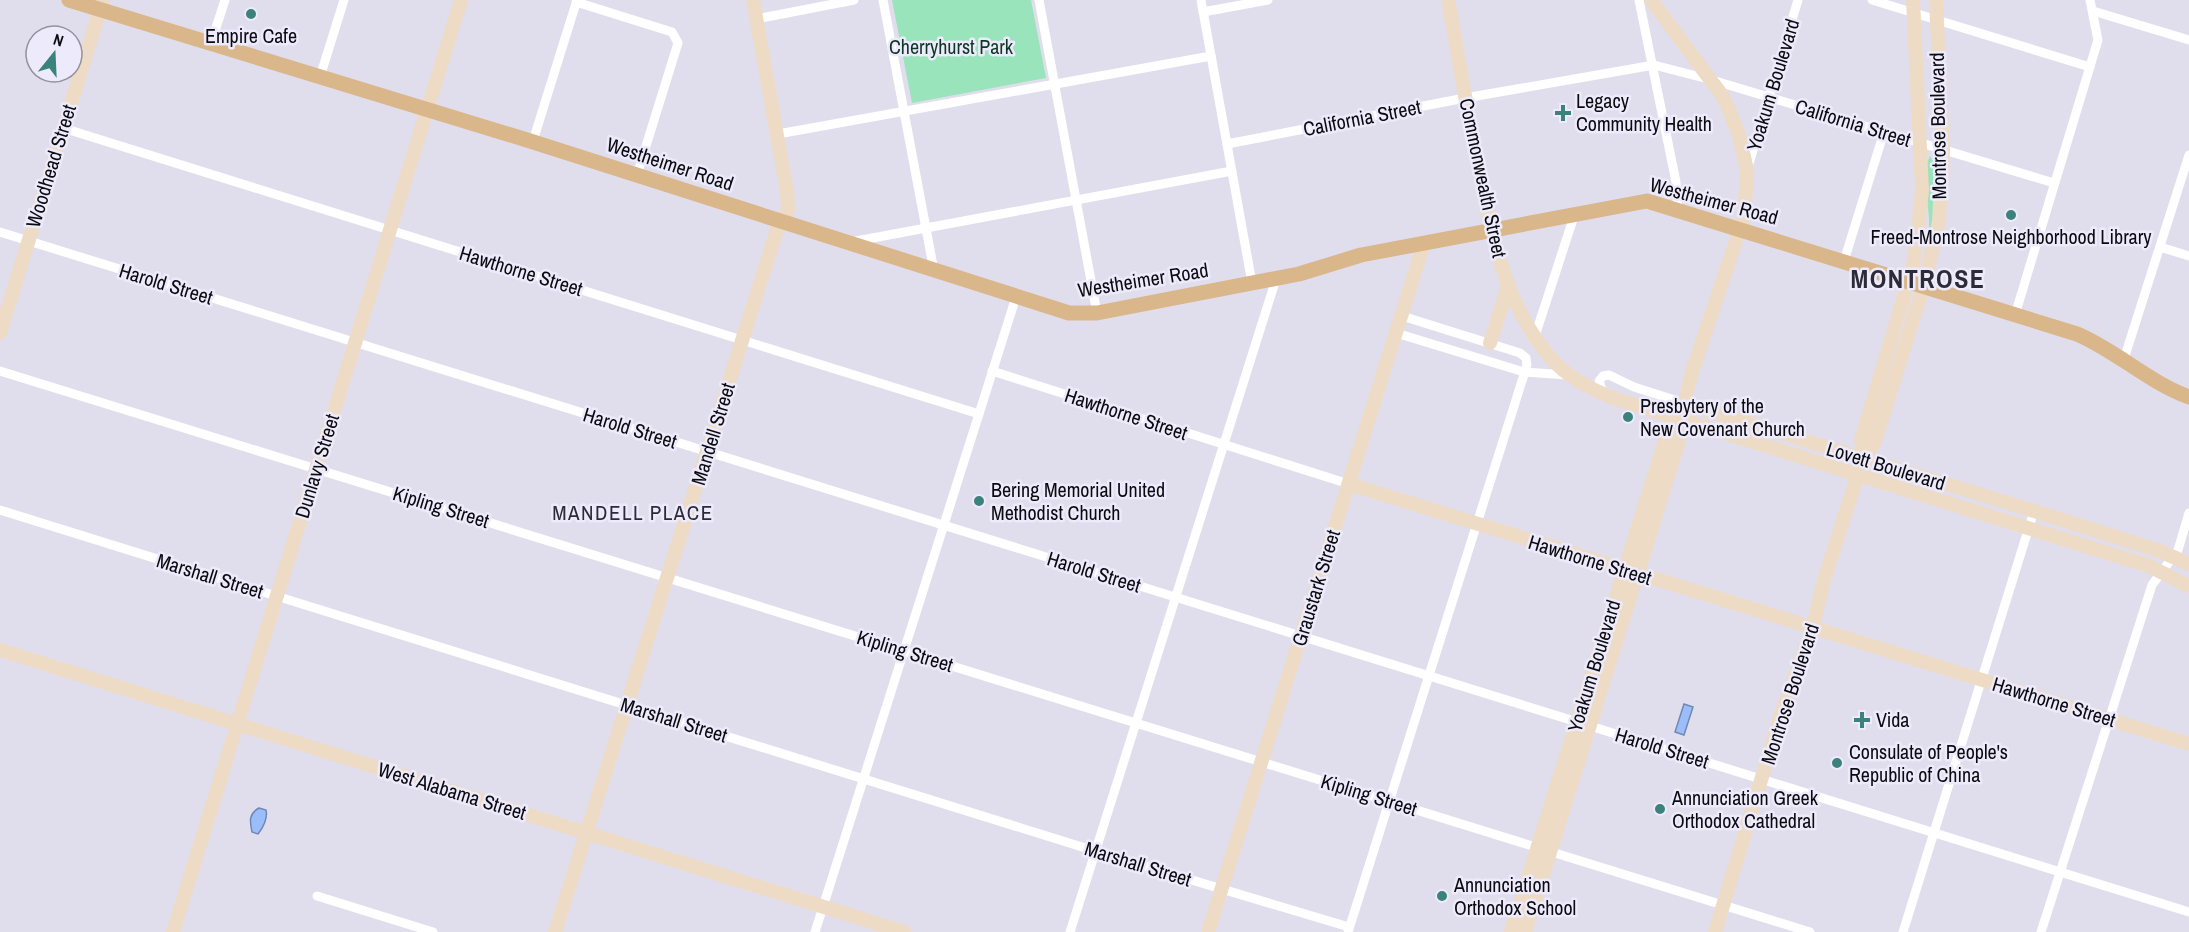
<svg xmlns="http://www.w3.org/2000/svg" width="2189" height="932" font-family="'Archivo Narrow',sans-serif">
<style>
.green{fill:#99e4bb}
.water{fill:#9bbefb;stroke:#7088b4;stroke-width:1.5}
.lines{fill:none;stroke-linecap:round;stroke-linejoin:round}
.street{stroke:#fff;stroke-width:9}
.secondary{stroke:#eddbc5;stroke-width:14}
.primary{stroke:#dab68b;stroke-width:15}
.poi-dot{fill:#3b827c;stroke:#edebfb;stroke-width:2}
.labels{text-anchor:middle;stroke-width:5;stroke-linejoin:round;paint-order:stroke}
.poi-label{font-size:20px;fill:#0b0a0f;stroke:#edebfb;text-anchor:start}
.park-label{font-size:20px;fill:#0c3723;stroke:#edebfb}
.street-label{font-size:20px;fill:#0b0a0f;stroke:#edebfb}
.neighbourhood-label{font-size:21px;letter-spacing:1.5px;fill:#2d2b37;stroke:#edebfb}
.district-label{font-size:26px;font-weight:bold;letter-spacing:1.5px;fill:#2d2b37;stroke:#edebfb}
</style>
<rect width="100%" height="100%" fill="#e0deed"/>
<!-- green -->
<g class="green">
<polygon points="892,0 1031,0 1046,78 912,103"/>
<path d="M 1930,156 L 1936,165 L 1933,230 L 1929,229 C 1931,207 1919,175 1930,156 Z"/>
</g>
<!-- water -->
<g class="water">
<polygon points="1684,704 1693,707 1684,735 1675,732"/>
<path d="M 259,808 L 266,810 C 268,818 263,828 258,834 L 252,832 C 250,822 248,814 259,808 Z"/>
</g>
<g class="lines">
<!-- street -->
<g class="street">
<polyline points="883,0 934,271"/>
<polyline points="1039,0 1097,313"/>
<polyline points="1201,0 1252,283"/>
<polyline points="1639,0 1676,182 1678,209"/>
<polyline points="1872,0 2090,67"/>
<polyline points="576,2 672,32 678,43 637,175"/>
<polyline points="2093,11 2189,40"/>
<polyline points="1203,12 1268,0"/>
<polyline points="756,19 854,0"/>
<polyline points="211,43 225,0"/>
<polyline points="320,77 344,0"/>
<polyline points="63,128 979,414"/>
<polyline points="778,134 1211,56"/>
<polyline points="533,141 577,0"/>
<polyline points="1227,144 1465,98 1654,65 1712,80 2054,183"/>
<polyline points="1748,167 1798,0"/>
<polyline points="0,232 2189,912"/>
<polyline points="851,242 1232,171"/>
<polyline points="2160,247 2189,256"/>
<polyline points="1844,261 1884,132"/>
<polyline points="2015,315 2098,40 2090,0"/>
<polyline points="1396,333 1524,372 1568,375"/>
<polyline points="1535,336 1575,213"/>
<polyline points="2124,359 2189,155"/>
<polyline points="0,371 1810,932"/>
<polyline points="992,371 1349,484"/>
<polyline points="1603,393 1599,381 1603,376 1609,375 1634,387 1684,403"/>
<polyline points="0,510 1095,851 1349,927"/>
<polyline points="317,896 433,932"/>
<polyline points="815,932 1016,297"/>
<polyline points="1070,932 1276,279"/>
<polyline points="1348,932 1527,365 1526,358 1520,353 1402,316"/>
<polyline points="1903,932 2034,511"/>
<polyline points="2041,932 2152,585 2178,550 2189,513"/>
</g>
<!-- secondary -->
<g class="secondary">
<path d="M 1448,0 C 1457,49 1465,99 1475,148 C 1488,218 1501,300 1549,356 C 1567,377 1588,388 1613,398 L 2149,566 L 2189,586"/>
<polyline points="0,333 103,0"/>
<polyline points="1490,343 1506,292 1507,280"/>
<polyline points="1684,403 2034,511 2160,551 2189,564"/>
<polyline points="1864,455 1874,444 1924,285 1939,221 1943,150 1936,0"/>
<polyline points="1349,484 2189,744"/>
<polyline points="0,650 904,932"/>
<polyline points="173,932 461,0"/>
<polyline points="555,932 776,233 788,210 787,192 753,0"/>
<polyline points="1208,932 1424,243"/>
<polyline points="1511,932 1672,418 1677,412"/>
<polyline points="1525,932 1685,422 1684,403 1691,375 1744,217 1747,170 1739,135 1724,98 1651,0"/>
<polyline points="1715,932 1782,711 1813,627 1824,580 1864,455 1861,440 1913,266 1917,234 1922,191 1913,0"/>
</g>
<!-- primary -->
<path class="primary" d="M 69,0 L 527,140 L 1069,313 L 1097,313 L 1299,274 L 1361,255 L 1647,201 L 2077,334 C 2117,351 2148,382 2189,397"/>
</g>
<!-- markers -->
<g class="poi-dot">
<circle cx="251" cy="14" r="6"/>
<path d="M1560 104h6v6h6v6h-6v6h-6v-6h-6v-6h6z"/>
<circle cx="2011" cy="215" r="6"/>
<circle cx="1628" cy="417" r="6"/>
<circle cx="979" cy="501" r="6"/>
<path d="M1859 711h6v6h6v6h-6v6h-6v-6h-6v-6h6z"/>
<circle cx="1837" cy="763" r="6"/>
<circle cx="1660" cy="809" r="6"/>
<circle cx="1442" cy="896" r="6"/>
</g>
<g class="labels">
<!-- poi labels -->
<g class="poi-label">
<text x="251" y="43" text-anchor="middle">Empire Cafe</text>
<text x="1576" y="108">Legacy<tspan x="1576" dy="23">Community Health</tspan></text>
<text x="2011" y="244" text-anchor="middle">Freed-Montrose Neighborhood Library</text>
<text x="1640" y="413">Presbytery of the<tspan x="1640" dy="23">New Covenant Church</tspan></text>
<text x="991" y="497">Bering Memorial United<tspan x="991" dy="23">Methodist Church</tspan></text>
<text x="1876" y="727">Vida</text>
<text x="1849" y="759">Consulate of People's<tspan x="1849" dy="23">Republic of China</tspan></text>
<text x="1672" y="805">Annunciation Greek<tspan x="1672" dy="23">Orthodox Cathedral</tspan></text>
<text x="1454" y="892">Annunciation<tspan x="1454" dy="23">Orthodox School</tspan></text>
</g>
<!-- park labels -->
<g class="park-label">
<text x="951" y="54">Cherryhurst Park</text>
</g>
<!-- street labels -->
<g class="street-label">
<text transform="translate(1773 85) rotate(-73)" y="7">Yoakum Boulevard</text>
<text transform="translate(1362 118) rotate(-11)" y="7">California Street</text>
<text transform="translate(1853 123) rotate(17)" y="7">California Street</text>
<text transform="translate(1938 126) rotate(-91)" y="7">Montrose Boulevard</text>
<text transform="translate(670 164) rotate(18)" y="7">Westheimer Road</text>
<text transform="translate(51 166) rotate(-73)" y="7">Woodhead Street</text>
<text transform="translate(1483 178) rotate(78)" y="7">Commonwealth Street</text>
<text transform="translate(1714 201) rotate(15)" y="7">Westheimer Road</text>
<text transform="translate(521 271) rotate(17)" y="7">Hawthorne Street</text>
<text transform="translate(1143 280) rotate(-9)" y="7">Westheimer Road</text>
<text transform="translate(166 284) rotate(17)" y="7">Harold Street</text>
<text transform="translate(1126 414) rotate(18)" y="7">Hawthorne Street</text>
<text transform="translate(630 428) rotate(17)" y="7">Harold Street</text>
<text transform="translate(713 434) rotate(-73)" y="7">Mandell Street</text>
<text transform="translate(317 466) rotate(-73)" y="7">Dunlavy Street</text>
<text transform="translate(1886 466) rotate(17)" y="7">Lovett Boulevard</text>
<text transform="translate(441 507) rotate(17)" y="7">Kipling Street</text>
<text transform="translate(1590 560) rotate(17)" y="7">Hawthorne Street</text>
<text transform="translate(1094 572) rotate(17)" y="7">Harold Street</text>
<text transform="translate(210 576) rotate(17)" y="7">Marshall Street</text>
<text transform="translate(1316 588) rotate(-73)" y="7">Graustark Street</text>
<text transform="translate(905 651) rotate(17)" y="7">Kipling Street</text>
<text transform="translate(1594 666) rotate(-73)" y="7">Yoakum Boulevard</text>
<text transform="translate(1790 694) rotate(-72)" y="7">Montrose Boulevard</text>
<text transform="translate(2054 702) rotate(17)" y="7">Hawthorne Street</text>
<text transform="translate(674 720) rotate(17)" y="7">Marshall Street</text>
<text transform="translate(1662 748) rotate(17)" y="7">Harold Street</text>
<text transform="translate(452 791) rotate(17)" y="7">West Alabama Street</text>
<text transform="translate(1369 795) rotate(17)" y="7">Kipling Street</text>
<text transform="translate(1138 864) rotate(17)" y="7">Marshall Street</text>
</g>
<!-- neighbourhood labels -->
<g class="neighbourhood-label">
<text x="633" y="520">MANDELL PLACE</text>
</g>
<!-- district labels -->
<g class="district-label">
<text x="1918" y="288">MONTROSE</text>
</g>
</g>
<!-- north arrow -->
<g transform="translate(54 54) rotate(18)"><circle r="28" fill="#edebfb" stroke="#93919d" stroke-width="1.5"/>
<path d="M0-4.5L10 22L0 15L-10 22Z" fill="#3b827c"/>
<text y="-9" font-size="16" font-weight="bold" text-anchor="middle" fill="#0b0a0f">N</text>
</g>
</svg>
